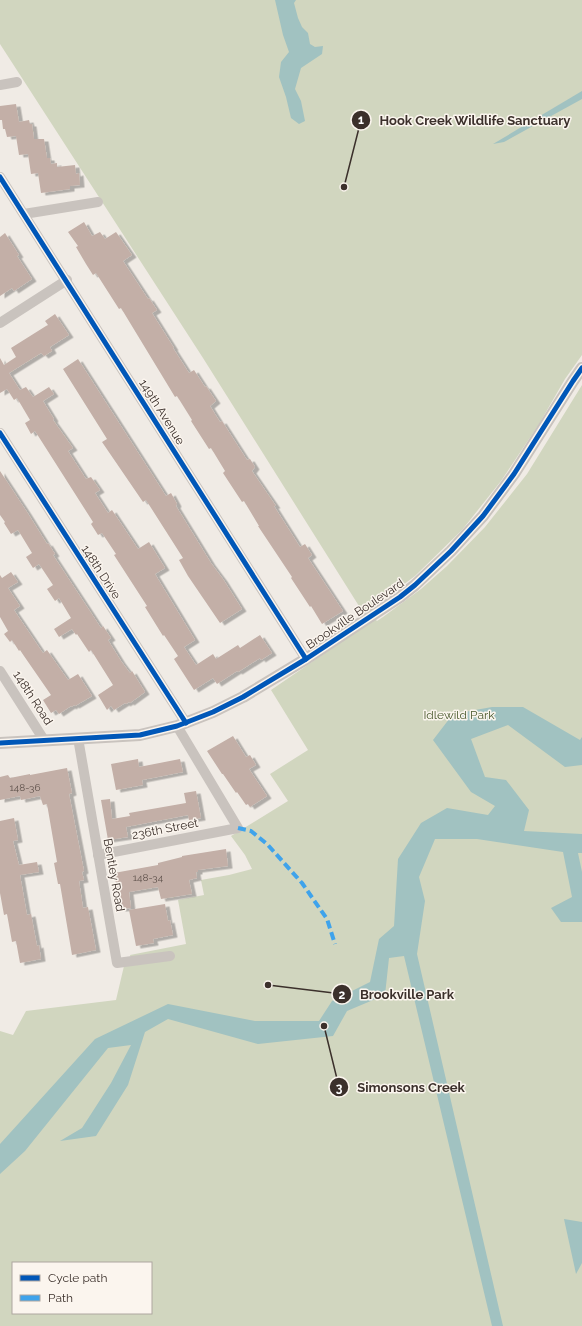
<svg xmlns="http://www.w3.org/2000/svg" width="582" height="1326" font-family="Raleway,sans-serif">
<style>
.green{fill:#d1d6bf;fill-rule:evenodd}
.water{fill:#a1c2c1}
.building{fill:#c3afa7;filter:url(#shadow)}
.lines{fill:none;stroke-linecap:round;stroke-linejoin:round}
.minor{stroke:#c9c3be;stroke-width:10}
.tertiary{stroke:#c9c3be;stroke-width:12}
.quiet{stroke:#3fa3eb;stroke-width:4;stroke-dasharray:8 4;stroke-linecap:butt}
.cycleway-casing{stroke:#fbf5ee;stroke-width:8}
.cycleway{stroke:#0057b8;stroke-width:5}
.labels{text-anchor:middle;stroke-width:3;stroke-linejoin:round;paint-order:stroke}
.number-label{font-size:10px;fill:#5d504a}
.street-label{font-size:12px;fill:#3b302b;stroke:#fbf5ee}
.park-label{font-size:12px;fill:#4a5a2e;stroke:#fbf5ee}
.leader{fill:none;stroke:#3b302b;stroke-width:1.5}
.callout-dot{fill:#3b302b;stroke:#fbf5ee;stroke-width:1.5}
.mark-label{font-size:12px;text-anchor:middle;font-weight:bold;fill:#fff}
.callout-label{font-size:13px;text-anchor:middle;font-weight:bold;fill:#3b302b;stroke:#fbf5ee;stroke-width:3;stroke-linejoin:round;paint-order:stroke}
</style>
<defs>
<filter id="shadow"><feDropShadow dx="4.5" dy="2.5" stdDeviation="0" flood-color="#0004"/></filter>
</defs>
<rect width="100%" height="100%" fill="#f0ebe5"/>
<!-- green -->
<g class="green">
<polygon points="0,0 582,0 582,355 565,379 539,424 501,481 462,530 415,576 364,614 203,358 0,44"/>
<path d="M 582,385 L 582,1326 L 0,1326 L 0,1031 L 13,1035 L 26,1011 L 116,1000 L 124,966 L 133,966 L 130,955 L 186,944 L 178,900 L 204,895 L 201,880 L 229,875 L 252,869 L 245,855 L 231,836 L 288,801 L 270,774 L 308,750 L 271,690 L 375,619 L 377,621 L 383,617 L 421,589 L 447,566 L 485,527 L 527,474 ZM 13,1263 L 151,1263 L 151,1313 L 13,1313 Z"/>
</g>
<!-- water -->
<g class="water">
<polygon points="275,0 296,0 294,3 298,18 302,27 308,33 310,44 315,47 323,46 322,54 301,68 295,89 301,101 305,121 299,124 291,118 286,97 279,77 281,62 289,52 283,35"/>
<polygon points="582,91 582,99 504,142 493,144"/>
<polygon points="492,707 523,707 580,740 582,737 582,765 565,767 508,725 471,739 485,777 506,780 529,810 524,831 582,834 582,853 578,853 582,872 582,922 561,922 551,908 572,897 563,852 477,839 435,839 419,877 425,901 417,954 503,1326 492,1326 404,956 389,958 385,995 347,1011 333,1036 258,1044 168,1019 145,1032 128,1085 96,1136 60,1141 82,1128 111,1083 131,1045 108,1048 25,1151 0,1174 0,1144 95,1039 168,1004 255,1021 319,1021 332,1001 370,982 379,939 394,926 398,859 421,823 447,808 488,815 495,806 471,792 433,740 453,714"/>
<polygon points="564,1219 582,1222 582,1263 576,1274"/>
</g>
<!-- building -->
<g class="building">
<polygon points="16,104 19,122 29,120 30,124 32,124 34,139 44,139 47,158 50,158 51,164 57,163 57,167 75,165 76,174 79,173 80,185 70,186 70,189 41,193 38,173 31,174 28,154 19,155 16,136 7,137 5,129 3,129 2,120 0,120 0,106"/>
<polygon points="84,222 92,236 100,232 105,239 116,232 132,255 123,261 148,299 149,298 157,310 152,313 174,348 173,348 189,373 194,370 205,387 206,386 216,401 210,406 220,422 222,421 247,460 250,459 255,467 252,471 276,506 274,506 300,547 305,544 312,555 308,558 343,611 322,624 311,606 310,607 291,578 292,577 258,526 259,526 244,501 242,502 223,473 225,471 211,448 209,449 191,421 192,420 177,396 175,397 121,308 119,309 96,273 93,275 86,264 76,247 78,246 68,232"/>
<polygon points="5,233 19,255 17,256 32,279 14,291 12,288 0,296 0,237"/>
<polygon points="55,314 69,335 50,347 52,351 44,356 41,353 9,373 20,390 26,387 33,397 49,387 54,394 43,401 54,419 53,420 73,448 68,451 86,479 91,477 100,490 95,493 108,513 112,510 138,549 149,542 165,568 155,574 195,640 184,647 196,665 213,654 216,659 238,645 240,648 260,635 272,653 261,660 260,658 238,672 237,671 217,684 213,678 194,690 174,659 178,656 164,635 163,636 145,607 147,606 114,555 116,554 102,533 98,535 91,524 93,522 35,431 31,434 25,423 30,420 17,398 14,400 7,389 0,393 0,358 4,365 16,357 11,348 46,326 48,325 45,321"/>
<polygon points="78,359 166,496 171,493 177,504 176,506 211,563 223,579 242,609 220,623 188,576 179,560 183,558 146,500 143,502 102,442 107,439 63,369"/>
<polygon points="0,471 27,512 47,544 48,543 55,554 53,555 101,628 103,626 111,638 108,640 121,661 130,673 132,671 145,692 130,703 129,702 126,704 125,703 114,710 111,706 107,710 98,695 113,685 91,650 89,652 77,634 76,635 72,629 59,637 54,629 71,618 59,598 55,601 47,589 53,585 39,564 33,568 26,557 32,553 18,530 11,534 4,523 5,522 0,515"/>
<polygon points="11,572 18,582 8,588 20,606 14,610 16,613 43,653 47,650 68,680 78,674 92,696 75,706 74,705 72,707 71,706 59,714 56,710 51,713 43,700 51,695 24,656 20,650 19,651 12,640 10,642 4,634 8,631 0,617 0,575 2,578"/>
<polygon points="233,736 246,757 250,755 256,765 249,769 267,796 250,807 248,804 246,805 237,792 236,793 223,774 222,774 207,751"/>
<polygon points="138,759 139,767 180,759 183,772 142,780 143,785 116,790 111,764"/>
<polygon points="67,768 72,793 69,794 84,871 82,872 84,880 79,881 83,908 88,907 96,950 72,955 60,884 58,884 54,863 57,862 47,804 43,805 40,796 21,800 20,796 0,800 0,777 8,775 10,778 30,774 30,775"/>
<polygon points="196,791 201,818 189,820 188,815 126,827 128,837 108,840 101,800 110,799 112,819 130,816 129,813 186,803 184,793"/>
<polygon points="14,818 18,840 13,841 19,865 37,862 39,872 20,875 27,915 31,914 37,946 39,945 41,959 20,963 16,941 12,942 7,914 4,915 0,893 0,821"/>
<polygon points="226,849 228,866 198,870 198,872 196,872 197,878 189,880 192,894 161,899 158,887 129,892 131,908 121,909 114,873 158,865 158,863 182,857 182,856"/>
<polygon points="165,904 168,921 170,920 173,935 153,939 154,943 136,946 129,910"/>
</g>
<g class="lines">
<!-- minor -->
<g class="minor">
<polyline points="0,85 17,82"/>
<polyline points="0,177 306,659"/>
<polyline points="24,214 98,202"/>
<polyline points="0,323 67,280"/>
<polyline points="0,433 186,723"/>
<polyline points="0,671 44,740"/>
<polyline points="78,738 117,963 170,956"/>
<polyline points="98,855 238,828 177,726"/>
</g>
<!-- tertiary -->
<polyline class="tertiary" points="0,743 140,735 177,726 213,712 243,697 306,659 400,597 415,585 451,551 483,516 514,474 573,381 582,368"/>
<!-- quiet -->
<polyline class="quiet" points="238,828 251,831 267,844 302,883 327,919 335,944"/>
<!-- cycleway casing -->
<g class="cycleway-casing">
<g id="cycleway">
<polyline points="0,177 306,659"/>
<polyline points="0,433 186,723"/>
<polyline points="0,743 140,735 177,726 213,712 243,697 306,659 400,597 415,585 451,551 483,516 514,474 573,381 582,368"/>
</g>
</g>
<!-- cycleway -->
<use href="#cycleway" class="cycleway"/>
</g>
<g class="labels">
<!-- number labels -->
<g class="number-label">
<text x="25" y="791">148-36</text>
<text x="148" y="881">148-34</text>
</g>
<!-- street labels -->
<g class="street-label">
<text transform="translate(162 412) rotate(58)" y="4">149th Avenue</text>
<text transform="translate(101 572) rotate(57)" y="4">148th Drive</text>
<text transform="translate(355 614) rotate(-34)" y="4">Brookville Boulevard</text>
<text transform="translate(33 698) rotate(57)" y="4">148th Road</text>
<text transform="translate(165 829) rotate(-11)" y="4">236th Street</text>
<text transform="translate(114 875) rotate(80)" y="4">Bentley Road</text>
</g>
<!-- park labels -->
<g class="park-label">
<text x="459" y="719">Idlewild Park</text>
</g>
</g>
<!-- callouts -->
<path class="leader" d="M344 187L361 120M268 985L342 994M324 1026L339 1087"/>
<g class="callout-dot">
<circle cx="344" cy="187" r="4"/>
<circle cx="268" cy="985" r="4"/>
<circle cx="324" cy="1026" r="4"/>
<circle cx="361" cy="120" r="10"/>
<circle cx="342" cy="994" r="10"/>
<circle cx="339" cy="1087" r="10"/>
</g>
<g class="mark-label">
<text x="361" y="124">1</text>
<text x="342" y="999">2</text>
<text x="339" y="1092">3</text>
</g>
<g class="callout-label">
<text x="475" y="125">Hook Creek Wildlife Sanctuary</text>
<text x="407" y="999">Brookville Park</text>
<text x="411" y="1092">Simonsons Creek</text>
</g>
<!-- legend -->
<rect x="12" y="1262" width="140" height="52" fill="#fbf5ee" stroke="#aea6a0"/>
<rect x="20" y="1275" width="20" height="6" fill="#0057b8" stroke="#aea6a0"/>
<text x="48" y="1282" font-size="12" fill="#3b302b">Cycle path</text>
<rect x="20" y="1295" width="20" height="6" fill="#3fa3eb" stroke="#aea6a0"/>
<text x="48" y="1302" font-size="12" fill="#3b302b">Path</text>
</svg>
